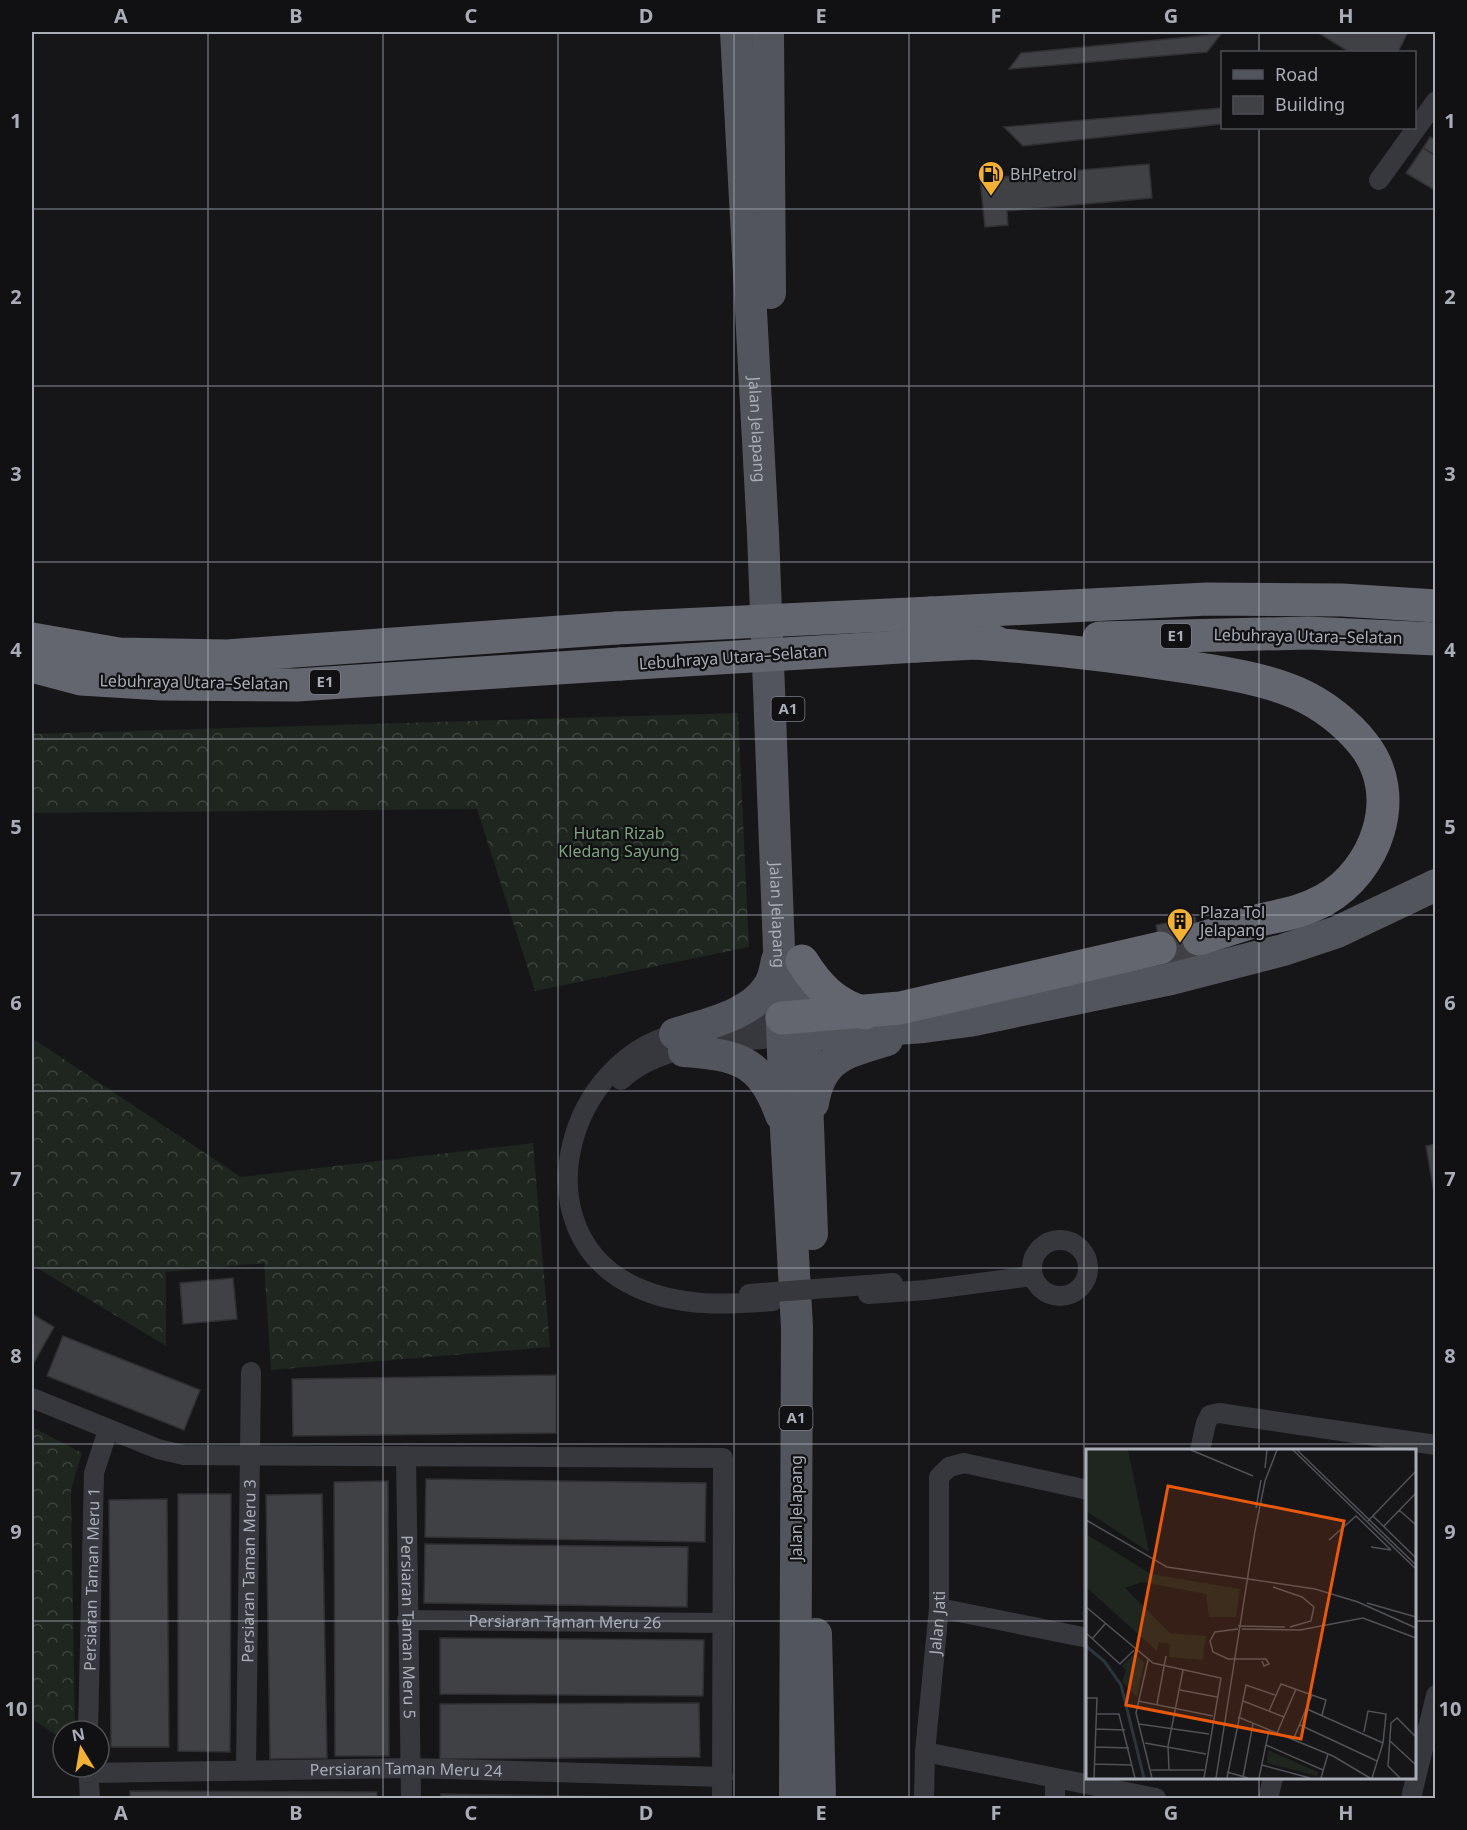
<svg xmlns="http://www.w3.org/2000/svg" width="1467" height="1830" font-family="'Noto Sans',sans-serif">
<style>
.forest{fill:url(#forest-crowns)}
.building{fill:#404145;stroke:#303034;stroke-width:1.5}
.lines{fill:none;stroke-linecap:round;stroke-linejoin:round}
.minor{stroke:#37383d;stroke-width:20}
.primary{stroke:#53555c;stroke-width:32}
.motorway{stroke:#63666e;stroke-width:33}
.minor-bridge{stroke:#37383d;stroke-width:20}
.motorway-bridge{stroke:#63666e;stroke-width:33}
.grid{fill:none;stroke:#a8adb8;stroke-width:1.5;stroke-opacity:0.55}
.labels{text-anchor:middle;stroke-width:4.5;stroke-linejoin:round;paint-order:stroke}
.shield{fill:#111113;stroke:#7b7e86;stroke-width:1.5}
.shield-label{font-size:15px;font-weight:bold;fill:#a8adb8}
.poi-label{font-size:16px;fill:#a8adb8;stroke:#111113;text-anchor:start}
.street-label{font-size:16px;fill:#a8adb8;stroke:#111113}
.park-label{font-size:16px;fill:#7fa381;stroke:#111113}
.inset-river{fill:none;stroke:#2c353c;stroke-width:3}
.inset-road{fill:none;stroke:#505258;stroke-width:1.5}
.view{fill:#e8590c;fill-opacity:0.15;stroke:#e8590c;stroke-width:3}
.inset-edge{fill:none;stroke:#a8adb8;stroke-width:3}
.neatline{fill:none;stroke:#a8adb8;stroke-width:2}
.grid-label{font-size:20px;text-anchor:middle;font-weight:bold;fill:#a8adb8}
</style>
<defs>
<pattern id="forest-crowns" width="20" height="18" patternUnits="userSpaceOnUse" patternTransform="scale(1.5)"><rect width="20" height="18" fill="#1e261f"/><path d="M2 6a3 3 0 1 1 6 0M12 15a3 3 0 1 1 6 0" fill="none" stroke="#3c433d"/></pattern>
</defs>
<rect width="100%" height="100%" fill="#161618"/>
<!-- forest -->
<g class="forest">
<polygon points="738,713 749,947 535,991 477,809 32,813 32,734"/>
<polygon points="32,1038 241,1177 533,1143 550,1347 271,1370 264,1263 166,1272 166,1346 32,1265"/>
<polygon points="32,1427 82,1453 71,1490 75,1731 63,1731 63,1740 32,1719"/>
</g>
<!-- building -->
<g class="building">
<polygon points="1317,32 1408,32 1398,52 1349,52"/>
<polygon points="1221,34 1207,52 1009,69 1021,53"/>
<polygon points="1221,108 1222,124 1023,146 1004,127"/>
<polygon points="1430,137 1436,140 1436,156 1423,148"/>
<polygon points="1423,148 1436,156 1436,191 1406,173"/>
<polygon points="1149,164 1152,198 1007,211 1008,225 985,227 980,179"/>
<polygon points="1195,917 1203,958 1164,966 1156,925"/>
<polygon points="1436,1144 1436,1204 1426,1146"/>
<polygon points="233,1278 237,1319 183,1324 180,1283"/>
<polygon points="32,1314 54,1327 32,1366"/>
<polygon points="63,1336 200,1390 184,1430 47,1376"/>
<polygon points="556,1375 556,1433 293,1436 292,1379"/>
<polygon points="426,1479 706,1483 705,1542 425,1537"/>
<polygon points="388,1481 389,1756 335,1756 334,1482"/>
<polygon points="178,1494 231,1494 230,1752 178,1751"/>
<polygon points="322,1494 327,1758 270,1759 266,1495"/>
<polygon points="167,1499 169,1747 111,1747 109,1500"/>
<polygon points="425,1544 688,1547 687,1607 424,1603"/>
<polygon points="440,1638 704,1640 703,1696 440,1694"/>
<polygon points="699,1703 700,1757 440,1759 440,1704"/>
<polygon points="130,1791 377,1792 377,1798 130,1798"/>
<polygon points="441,1794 694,1798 441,1798"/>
</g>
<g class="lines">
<!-- minor -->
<g class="minor">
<polyline points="1379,180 1436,101"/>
<polyline points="729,1025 782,1018"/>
<path d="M 685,1032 C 567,1052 516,1234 638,1288 C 680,1307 728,1305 773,1301"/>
<path d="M 621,1080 C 661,1042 730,1043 783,1037"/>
<circle cx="1060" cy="1268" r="28"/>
<polyline points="868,1294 926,1290 1032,1276"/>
<polyline points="32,1398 158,1449 184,1455 723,1458 722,1798"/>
<polyline points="1200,1450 1206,1423 1210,1415 1219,1413 1436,1445"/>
<path id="s1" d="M 406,1456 L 411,1798"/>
<polyline points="939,1608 1088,1638"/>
<path id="s2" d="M 407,1620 L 723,1623"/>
<path id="s3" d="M 88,1731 L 94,1473 L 108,1430"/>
<polyline points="925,1752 1156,1798"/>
<polyline points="88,1767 90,1798"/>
<path id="s4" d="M 246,1769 L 251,1372"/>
<path id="s5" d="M 88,1773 L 410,1768 L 723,1777"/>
<polyline points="1055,1779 1055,1798"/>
<path id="s6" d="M 924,1798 L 925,1752 L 939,1608 L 939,1477 L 949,1467 L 964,1463 L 1088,1490"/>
<polyline points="1268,1798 1273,1778"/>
<polyline points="1411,1798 1436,1695"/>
</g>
<!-- primary -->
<g class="primary">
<path id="s7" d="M 736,32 L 763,534 L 786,1130 L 797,1327 L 795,1798"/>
<polyline points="768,32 770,293"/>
<polyline points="803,990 812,1234"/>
<path d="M 675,1034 C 705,1024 750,1016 768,987 C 774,979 775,969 777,960"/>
<polyline points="784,1037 924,1027 969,1021 1171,979 1283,950 1337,932 1436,885"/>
<path d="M 684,1051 C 738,1055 761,1060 781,1115"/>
<path d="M 813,1103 C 821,1056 846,1053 887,1040"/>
<polyline points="816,1634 820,1798"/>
</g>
<!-- motorway -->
<g class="motorway">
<polyline points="931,613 1207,599 1342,600 1436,606"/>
<polyline points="1099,638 1308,633 1436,639"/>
<polyline points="32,639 119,654 227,656 616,628"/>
<path d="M 975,643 C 1046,648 1116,656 1187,667 C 1224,673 1262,678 1297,693 C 1322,704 1347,723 1364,745 C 1404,796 1376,871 1324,900 C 1303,912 1282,915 1260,920 C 1239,926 1219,933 1199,939"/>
<polyline points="917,646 996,642"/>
<polyline points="32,666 81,679 162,684 297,685 620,664"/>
<path d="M 802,961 C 818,987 835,1004 865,1013"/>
<polyline points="782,1018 900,1008 1160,948"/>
</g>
<!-- minor-bridge -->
<polyline class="minor-bridge" points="749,1294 893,1283"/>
<!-- motorway-bridge -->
<g class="motorway-bridge">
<polyline points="616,628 931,613"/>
<polyline points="620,664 917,646"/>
</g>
</g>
<!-- grid -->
<path class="grid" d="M 208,32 L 208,1798M 383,32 L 383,1798M 558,32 L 558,1798M 734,32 L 734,1798M 909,32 L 909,1798M 1084,32 L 1084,1798M 1259,32 L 1259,52M 1259,128 L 1259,1450M 32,209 L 1436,209M 32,386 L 1436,386M 32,562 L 1436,562M 32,739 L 1436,739M 32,915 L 1436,915M 32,1091 L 1436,1091M 32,1268 L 1436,1268M 32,1444 L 1436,1444M 32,1621 L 1088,1621M 1414,1621 L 1436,1621M 1259,1778 L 1259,1798"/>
<!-- icons -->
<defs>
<g id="fuel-pin" transform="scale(1.35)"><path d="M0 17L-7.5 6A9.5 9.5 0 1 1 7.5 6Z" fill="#f2b134" stroke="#111113"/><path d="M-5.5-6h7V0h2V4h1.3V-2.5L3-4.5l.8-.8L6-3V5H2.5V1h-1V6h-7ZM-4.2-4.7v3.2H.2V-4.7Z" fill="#111"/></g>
<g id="building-pin" transform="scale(1.35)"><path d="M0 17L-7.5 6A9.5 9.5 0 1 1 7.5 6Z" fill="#f2b134" stroke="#111113"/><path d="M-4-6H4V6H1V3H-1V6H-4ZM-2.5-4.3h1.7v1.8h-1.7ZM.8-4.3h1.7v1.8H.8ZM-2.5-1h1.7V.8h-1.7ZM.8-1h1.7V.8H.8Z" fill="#111"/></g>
</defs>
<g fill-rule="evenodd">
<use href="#fuel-pin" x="991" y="174"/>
<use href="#building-pin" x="1180" y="921"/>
</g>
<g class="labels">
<!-- shield labels -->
<g class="shield">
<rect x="1161" y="624" width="30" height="24" rx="4.5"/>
<rect x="310" y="670" width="30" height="24" rx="4.5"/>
<rect x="771.5" y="697" width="33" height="24" rx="4.5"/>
<rect x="779.5" y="1406" width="33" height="24" rx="4.5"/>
</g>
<g class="shield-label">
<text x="1176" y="641">E1</text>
<text x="325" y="687">E1</text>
<text x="788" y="714">A1</text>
<text x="796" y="1423">A1</text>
</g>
<!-- poi labels -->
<g class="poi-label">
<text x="1010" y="180">BHPetrol</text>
<text x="1200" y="918">Plaza Tol<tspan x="1200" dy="18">Jelapang</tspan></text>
</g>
<!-- street labels -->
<g class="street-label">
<text dy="6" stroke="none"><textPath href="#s7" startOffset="398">Jalan Jelapang</textPath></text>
<text transform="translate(1308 636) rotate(1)" y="6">Lebuhraya Utara–Selatan</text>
<text transform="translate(733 657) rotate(-4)" y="6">Lebuhraya Utara–Selatan</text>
<text transform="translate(194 682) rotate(1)" y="6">Lebuhraya Utara–Selatan</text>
<text dy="6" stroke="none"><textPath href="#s7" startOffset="884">Jalan Jelapang</textPath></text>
<text transform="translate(796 1508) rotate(-90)" y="6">Jalan Jelapang</text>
<text dy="6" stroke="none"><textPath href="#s4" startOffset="198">Persiaran Taman Meru 3</textPath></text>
<text dy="6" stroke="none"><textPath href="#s3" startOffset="152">Persiaran Taman Meru 1</textPath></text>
<text dy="6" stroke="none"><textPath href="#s2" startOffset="158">Persiaran Taman Meru 26</textPath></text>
<text dy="6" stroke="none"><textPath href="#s6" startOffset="176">Jalan Jati</textPath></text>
<text dy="6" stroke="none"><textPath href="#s1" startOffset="171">Persiaran Taman Meru 5</textPath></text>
<text dy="6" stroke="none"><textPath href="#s5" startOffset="318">Persiaran Taman Meru 24</textPath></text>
</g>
<!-- park labels -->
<g class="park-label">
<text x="619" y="839">Hutan Rizab<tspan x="619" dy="18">Kledang Sayung</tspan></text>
</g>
</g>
<!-- overview -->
<g transform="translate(1086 1449)">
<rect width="330" height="330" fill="#161618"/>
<path d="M 0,1 L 42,1 L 63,103 L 0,62 ZM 0,85 L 65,125 L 154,140 L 150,168 L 123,168 L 120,145 L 56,133 L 39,139 L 84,184 L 120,187 L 117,211 L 83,208 L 84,195 L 73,193 L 71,202 L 0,138 ZM 48,205 L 58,213 L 51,248 L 36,233 L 40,221 L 36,217 ZM 182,301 L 232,323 L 231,327 L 181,314 Z" fill="#1e261f"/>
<path class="inset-river" d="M 0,197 L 18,212 L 35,236 L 58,329"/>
<path class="inset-road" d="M 105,1 L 167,27M 207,1 L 330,120M 211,1 L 330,116M 179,19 L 181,1M 170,59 L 175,31M 313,61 L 330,76M 287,67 L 330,109M 0,71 L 81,118 L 229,140 L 272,153 L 330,179M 282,72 L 330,22M 298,77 L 330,44M 243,91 L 270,67 L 305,101M 285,98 L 305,101M 187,138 L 216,148 L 228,158 L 225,172 L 204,178M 281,154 L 330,168M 0,158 L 67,214 L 135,229 L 118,329M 152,177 L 199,178M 152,180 L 129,183 L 124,192 L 127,203 L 142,210 L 180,210 L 183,215 L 178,217 L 176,212M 156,180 L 214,181 L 277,169 L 330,189M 0,184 L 34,215 L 48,201M 6,190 L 19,175M 62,211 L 50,264 L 66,329M 94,241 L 131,248M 0,249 L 11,249 L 8,329M 52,252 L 127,267M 157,252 L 198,268M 71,255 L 80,207M 221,260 L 297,294M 183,262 L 195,235 L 240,251 L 236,266M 10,265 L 33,265 L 49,329M 152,268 L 247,307 L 284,329M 53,275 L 123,285M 214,276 L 291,312M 10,280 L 39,281M 278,283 L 282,262 L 300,265 L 297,294 L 286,329M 191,284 L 210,240M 207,291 L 226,246M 304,292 L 330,316M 59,294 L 120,305M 180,296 L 237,321M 9,298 L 43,299M 8,315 L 46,316M 176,316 L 224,329M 65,321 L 118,321M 83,321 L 82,297 L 97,221M 141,323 L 162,329M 157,328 L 167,275M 130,329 L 169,82 L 179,32 L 191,1M 141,329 L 160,236 L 189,246M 173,329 L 183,281M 235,329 L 242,305M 314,329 L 302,317 L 305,274 L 311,269 L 330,288"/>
<path class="view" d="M 82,37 L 258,72 L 215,290 L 40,256 Z"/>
<rect width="330" height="330" class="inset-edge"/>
</g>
<!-- border -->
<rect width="1467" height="1830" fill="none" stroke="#111113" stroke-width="66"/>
<!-- legend -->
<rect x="1221" y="51" width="195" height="78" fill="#111113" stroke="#4d4f55" stroke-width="1.5"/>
<rect x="1233" y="70" width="30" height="9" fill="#53555c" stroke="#4d4f55" stroke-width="1.5"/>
<text x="1275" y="81" font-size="18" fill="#a8adb8">Road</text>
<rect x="1233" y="96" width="30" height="18" fill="#404145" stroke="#4d4f55" stroke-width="1.5"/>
<text x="1275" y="111" font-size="18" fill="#a8adb8">Building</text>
<!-- north arrow -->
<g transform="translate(81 1749) rotate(349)"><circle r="28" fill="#111113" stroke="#4d4f55" stroke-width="1.5"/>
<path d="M0-4.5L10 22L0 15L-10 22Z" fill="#f2b134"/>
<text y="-9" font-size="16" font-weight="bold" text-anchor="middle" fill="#a8adb8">N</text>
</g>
<rect x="33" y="33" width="1401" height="1764" class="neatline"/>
<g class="grid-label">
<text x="121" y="23">A</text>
<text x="296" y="23">B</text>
<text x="471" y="23">C</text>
<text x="646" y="23">D</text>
<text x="821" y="23">E</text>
<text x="996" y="23">F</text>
<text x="1171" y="23">G</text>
<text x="1346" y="23">H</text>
<text x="16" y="128">1</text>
<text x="1450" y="128">1</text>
<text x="16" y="304">2</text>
<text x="1450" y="304">2</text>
<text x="16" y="481">3</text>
<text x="1450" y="481">3</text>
<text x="16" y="657">4</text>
<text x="1450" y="657">4</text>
<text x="16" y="834">5</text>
<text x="1450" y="834">5</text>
<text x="16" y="1010">6</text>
<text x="1450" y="1010">6</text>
<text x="16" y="1186">7</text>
<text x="1450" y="1186">7</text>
<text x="16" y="1363">8</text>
<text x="1450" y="1363">8</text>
<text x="16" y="1539">9</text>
<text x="1450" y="1539">9</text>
<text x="16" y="1716">10</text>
<text x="1450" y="1716">10</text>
<text x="121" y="1820">A</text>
<text x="296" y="1820">B</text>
<text x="471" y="1820">C</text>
<text x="646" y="1820">D</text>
<text x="821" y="1820">E</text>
<text x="996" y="1820">F</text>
<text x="1171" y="1820">G</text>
<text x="1346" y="1820">H</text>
</g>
</svg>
